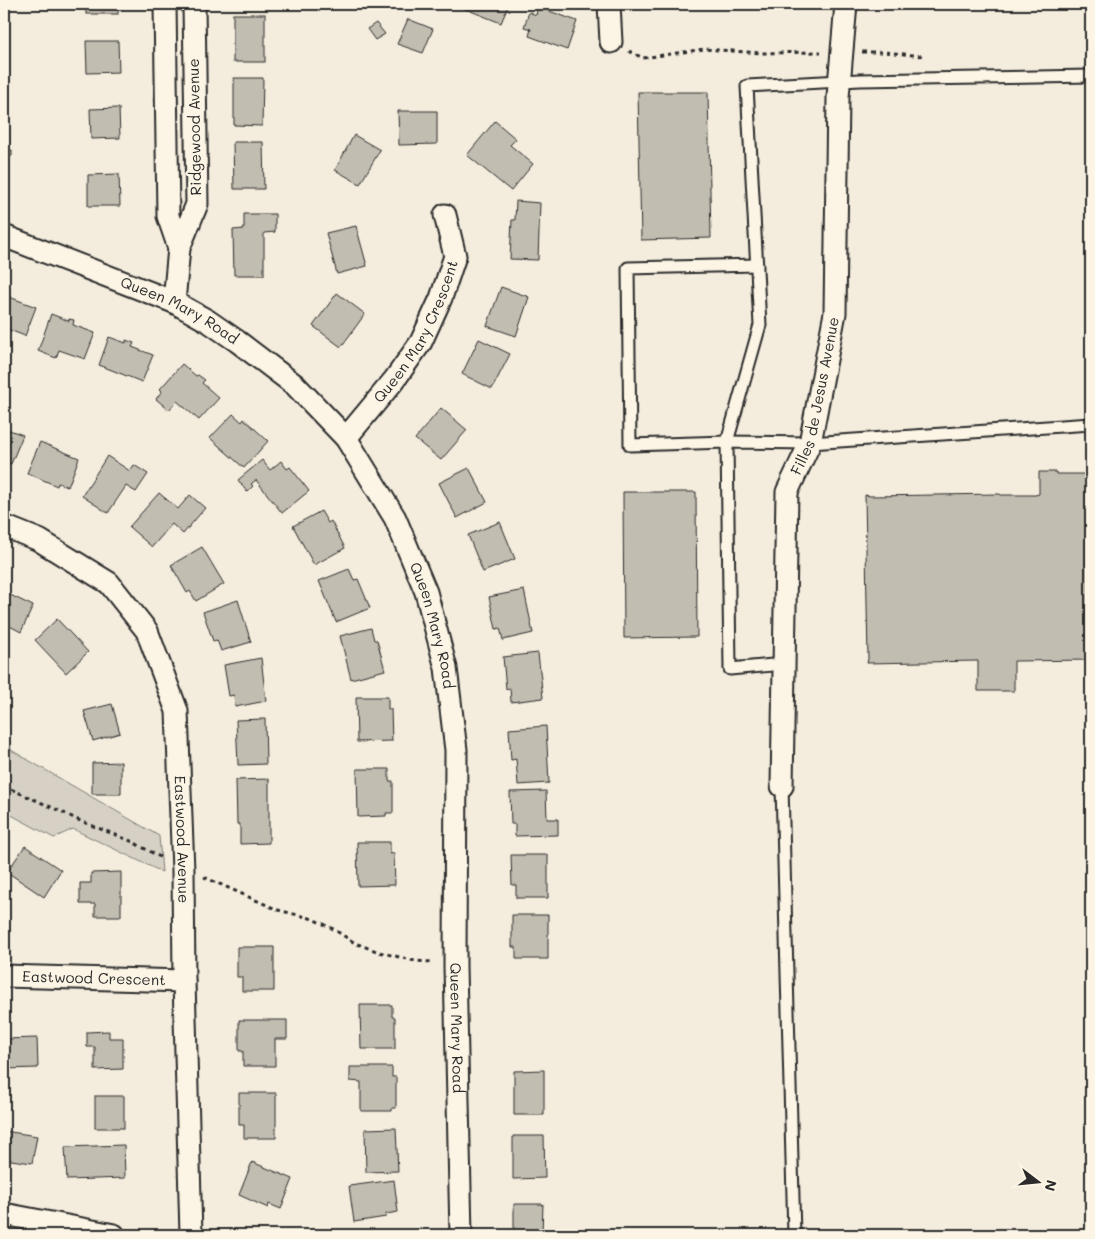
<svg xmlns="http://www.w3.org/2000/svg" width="1095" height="1239" font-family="Mali,sans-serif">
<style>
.green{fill:#d6d1c4;stroke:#807e78}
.building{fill:#c2bdb1;stroke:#2b2b2b}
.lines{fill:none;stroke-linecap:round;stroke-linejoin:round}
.lane-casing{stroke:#2b2b2b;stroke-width:15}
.street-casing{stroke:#2b2b2b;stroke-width:25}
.path{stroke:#2b2b2b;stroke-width:3;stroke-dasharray:4 4;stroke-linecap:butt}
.lane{stroke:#fcf5e5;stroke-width:11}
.street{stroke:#fcf5e5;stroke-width:21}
.labels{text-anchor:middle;stroke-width:4.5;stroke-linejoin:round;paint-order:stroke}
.street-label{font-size:15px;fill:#2b2b2b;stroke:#fcf5e5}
</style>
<rect width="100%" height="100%" fill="#f4edde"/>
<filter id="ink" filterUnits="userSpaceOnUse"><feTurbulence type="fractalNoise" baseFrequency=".02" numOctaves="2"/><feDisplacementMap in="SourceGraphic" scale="10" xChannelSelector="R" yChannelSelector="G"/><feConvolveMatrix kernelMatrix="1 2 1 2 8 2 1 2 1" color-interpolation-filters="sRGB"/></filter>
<g filter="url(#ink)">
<!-- green -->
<polygon class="green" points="4,723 11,750 159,836 162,872 73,829 54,838 4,811"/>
<!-- building -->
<g class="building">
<rect x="86" y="4" width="32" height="10"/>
<polygon points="459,4 509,4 501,23 458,6"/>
<polygon points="538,7 577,21 567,50 529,36 531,29 524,27 529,12 536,15"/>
<rect x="233" y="14" width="32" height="48"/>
<polygon points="408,19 433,29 423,53 397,44"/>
<polygon points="376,23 385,34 375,40 367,29"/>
<polygon points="86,41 118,41 119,72 87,73"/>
<polygon points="4,72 7,72 5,118 4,118"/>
<polygon points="234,78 263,78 262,126 234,125"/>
<polygon points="638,92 708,92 711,238 641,240"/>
<polygon points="119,108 120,138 91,139 90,109"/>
<polygon points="398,111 437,111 437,144 399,145"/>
<polygon points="495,121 516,139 510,145 533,164 511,191 467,155"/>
<polygon points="354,135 380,150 360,184 335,170"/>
<polygon points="4,137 9,137 9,150 12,150 12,156 9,156 9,169 4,169"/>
<polygon points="233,142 263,142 264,189 234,189"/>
<polygon points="119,174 120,206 88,206 88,175"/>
<polygon points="516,201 540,203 538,260 510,259 512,220 515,220"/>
<polygon points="244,214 275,214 275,232 264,233 264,275 234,275 233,230 244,229"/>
<polygon points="356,226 367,266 337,274 326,233"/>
<polygon points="501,287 529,297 516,336 487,326"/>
<polygon points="337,293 365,314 341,347 313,326"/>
<polygon points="4,295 36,307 25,336 4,328"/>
<polygon points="51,314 69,321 69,319 74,320 73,325 95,333 85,359 59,350 56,358 38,351"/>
<polygon points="109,337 126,343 126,340 134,343 132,347 153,355 142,382 99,365"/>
<polygon points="479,339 510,354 492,389 462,374"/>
<polygon points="182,364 196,376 198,375 205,380 202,383 219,398 199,420 177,401 169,410 156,399 162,391 160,389"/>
<polygon points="441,408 467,430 441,460 415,439"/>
<polygon points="233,414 242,422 244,419 268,441 244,468 210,438"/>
<polygon points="4,428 23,435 11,464 4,461"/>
<polygon points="40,442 79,458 68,487 58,483 57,486 27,473"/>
<polygon points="107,456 130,471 134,465 148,474 136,492 126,486 108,513 82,496"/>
<polygon points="262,460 270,470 281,461 287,469 290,467 309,491 282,513 256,480 251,484 253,486 247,492 238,480"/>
<polygon points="469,468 487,502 457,518 439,483"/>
<polygon points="1039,472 1056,472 1056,474 1091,474 1091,660 1014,661 1014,691 978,691 978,661 867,663 868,659 865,495 870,496 1000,494 1001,495 1035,495 1039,494"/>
<polygon points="623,492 696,492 697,637 624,638"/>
<polygon points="159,493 178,509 190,495 205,508 183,534 172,524 152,547 129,527"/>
<polygon points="321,511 328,523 331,521 345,548 314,565 293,526"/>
<polygon points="500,522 515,559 483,572 468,535"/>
<polygon points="202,547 224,584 196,601 190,591 187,593 171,565"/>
<polygon points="349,569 354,580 358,579 370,608 336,622 319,581"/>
<polygon points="524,590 533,633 503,640 500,628 496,629 489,597"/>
<polygon points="4,592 33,606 21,632 4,623"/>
<polygon points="238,600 251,642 221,651 217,640 213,641 203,612"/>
<polygon points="57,619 88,652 66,673 35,640"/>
<polygon points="371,628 374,640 377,640 385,670 351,679 340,636"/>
<polygon points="538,653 543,698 511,702 510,688 506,689 503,657"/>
<polygon points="261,658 266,701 235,707 234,695 229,696 224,665"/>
<polygon points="356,697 388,697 388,709 391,709 392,741 357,742"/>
<polygon points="112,704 120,733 93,741 84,711"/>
<polygon points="265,719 266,764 238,765 236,720"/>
<polygon points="546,726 549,783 518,785 516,759 511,760 509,729"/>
<polygon points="121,762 121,794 92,794 92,763"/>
<polygon points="357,769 389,769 389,781 393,781 393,813 386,813 386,816 358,817"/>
<polygon points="269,779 269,843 240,844 240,824 237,824 236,780"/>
<polygon points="546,791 547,819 558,819 558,835 515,836 515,824 511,824 510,792"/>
<polygon points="357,842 390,842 390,854 394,853 395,885 358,886"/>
<polygon points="25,846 61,870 44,897 7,872"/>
<polygon points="511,855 548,855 548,898 516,898 516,885 512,885"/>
<polygon points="121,872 121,916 95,916 95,904 80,904 80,883 91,883 91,873"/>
<polygon points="512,915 548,915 548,959 516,959 516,947 512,947"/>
<polygon points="237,947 274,947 274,991 242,991 242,977 237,977"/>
<polygon points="360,1005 392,1005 392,1017 395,1017 395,1049 361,1049"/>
<polygon points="239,1020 287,1020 287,1039 275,1039 275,1066 243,1066 243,1051 239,1051"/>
<polygon points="109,1031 109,1038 123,1038 123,1069 95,1070 95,1047 87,1047 87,1032"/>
<polygon points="37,1038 38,1068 4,1069 4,1039"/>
<polygon points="350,1067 392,1067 392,1077 396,1077 396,1108 392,1108 392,1111 361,1111 361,1082 350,1081"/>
<polygon points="544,1070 544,1115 514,1115 514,1071"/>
<polygon points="239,1093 276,1093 276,1138 244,1138 244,1125 239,1125"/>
<rect x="95" y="1096" width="29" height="32"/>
<polygon points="396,1128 398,1171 366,1172 365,1129"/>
<polygon points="4,1131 37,1136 32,1163 4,1159"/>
<polygon points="513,1136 544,1136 545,1178 513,1179"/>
<polygon points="124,1145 125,1178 67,1180 65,1147"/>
<polygon points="252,1162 293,1179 281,1209 269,1204 268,1208 239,1195"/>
<polygon points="394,1180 398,1212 386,1214 386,1217 354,1222 349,1186"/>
<polygon points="514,1204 543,1204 542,1235 514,1235"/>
</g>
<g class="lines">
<!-- lane casing -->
<g class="lane-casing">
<g id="lane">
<polyline points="757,265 628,268 630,445 727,442 810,443 1091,424"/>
<polyline points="784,664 730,669 727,442 760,325 747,86 860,80 1091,76"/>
<polyline points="782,786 794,1235"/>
</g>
</g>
<!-- street casing -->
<g class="street-casing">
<g id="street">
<polyline points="165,4 168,216 179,248"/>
<polyline points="609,4 611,42"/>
<path id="s1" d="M 4,236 L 174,302 L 208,321 L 237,341 L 295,385 L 346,438 L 395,518 L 426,592 L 446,668 L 456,750 L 455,966 L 461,1235"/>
<polyline points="174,302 179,248 197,204 194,4"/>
<path id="s2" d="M 346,438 L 395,379 L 421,342 L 441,298 L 455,256 L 445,215"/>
<path id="s3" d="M 4,526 L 39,540 L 109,583 L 147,631 L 177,711 L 183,871 L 184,981 L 191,1235"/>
<path id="s4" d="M 782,786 L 787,492 L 810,443 L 835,313 L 838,97 L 846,4"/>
<path id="s5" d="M 4,976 L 184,981"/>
<polyline points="4,1214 114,1235"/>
</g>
</g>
<!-- path -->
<g class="path">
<polyline points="629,51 643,58 704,49 761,53 821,52"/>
<polyline points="862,52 884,52 923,56"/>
<polyline points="4,786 60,811 78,820 131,841 160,857"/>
<polyline points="204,877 278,910 310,918 330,927 355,943 379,952 415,961 433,962"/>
</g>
<!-- lane -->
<use href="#lane" class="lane"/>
<!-- street -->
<use href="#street" class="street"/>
</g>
</g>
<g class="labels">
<!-- street labels -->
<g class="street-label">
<text transform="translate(195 127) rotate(-91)" y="5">Ridgewood Avenue</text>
<text dy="5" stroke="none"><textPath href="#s1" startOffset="191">Queen Mary Road</textPath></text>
<text dy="5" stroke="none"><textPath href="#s2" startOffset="129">Queen Mary Crescent</textPath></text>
<text dy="5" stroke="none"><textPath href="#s4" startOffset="395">Filles de Jesus Avenue</textPath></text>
<text dy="5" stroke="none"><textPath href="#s1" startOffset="611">Queen Mary Road</textPath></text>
<text dy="5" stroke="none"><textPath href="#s3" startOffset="395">Eastwood Avenue</textPath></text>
<text dy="5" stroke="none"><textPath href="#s5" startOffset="90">Eastwood Crescent</textPath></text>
<text dy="5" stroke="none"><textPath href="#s1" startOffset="1016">Queen Mary Road</textPath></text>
</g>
</g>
<!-- margin -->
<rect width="1095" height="1239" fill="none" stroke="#fcf5e5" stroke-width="20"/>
<rect x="10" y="10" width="1075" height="1219" fill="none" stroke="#2b2b2b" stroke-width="2" filter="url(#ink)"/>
<!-- north arrow -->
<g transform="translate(1038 1182) rotate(106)" stroke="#fcf5e5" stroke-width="4" paint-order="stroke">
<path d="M0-4L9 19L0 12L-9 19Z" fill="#2b2b2b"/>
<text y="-8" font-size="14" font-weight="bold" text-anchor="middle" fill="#2b2b2b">N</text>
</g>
</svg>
